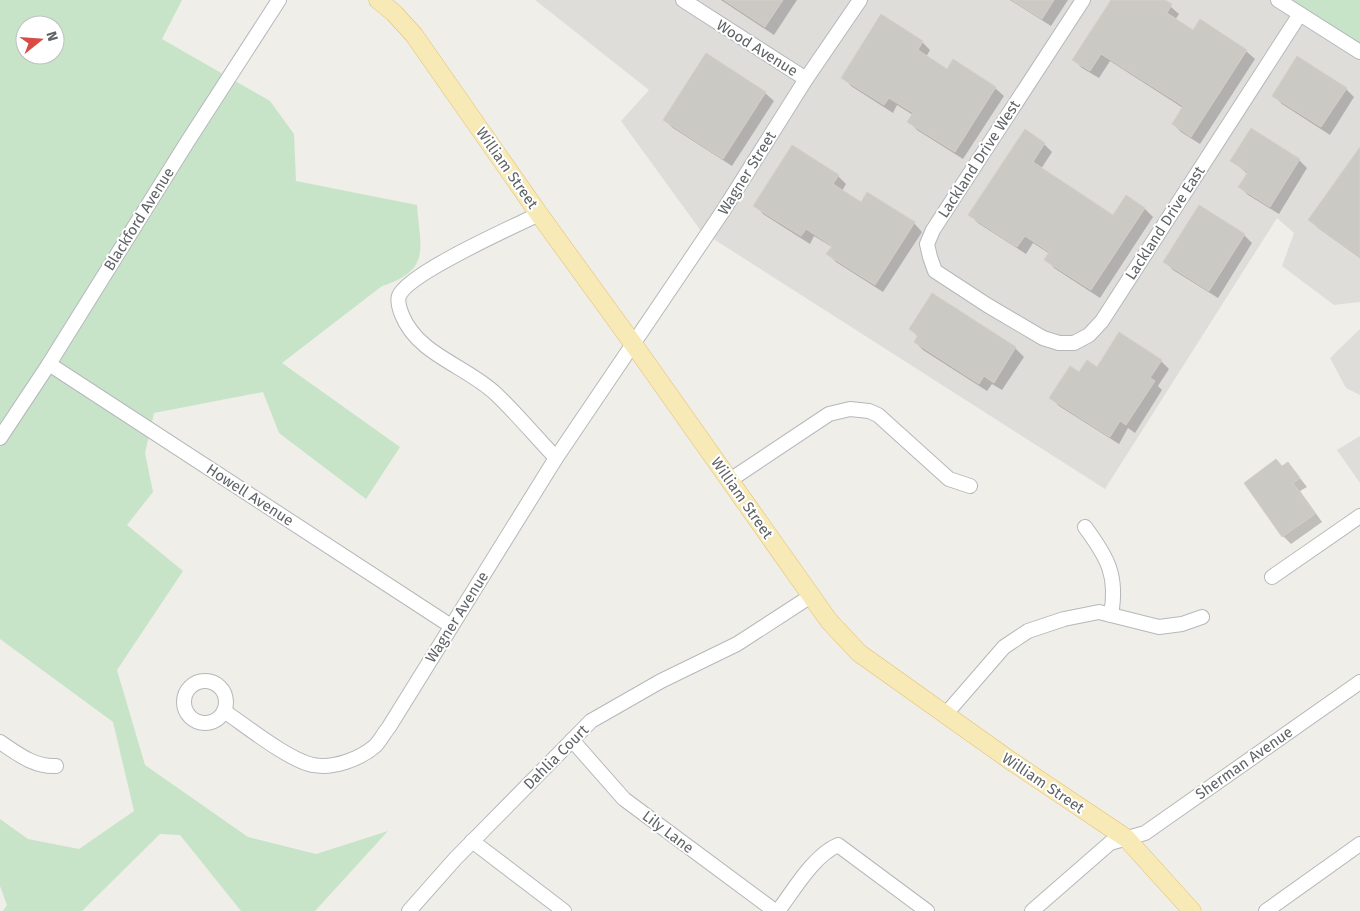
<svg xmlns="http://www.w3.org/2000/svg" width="1360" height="911" font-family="'Fira Sans',sans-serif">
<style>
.industrial{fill:#dfddda}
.green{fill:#c8e4c8;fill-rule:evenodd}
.shadow{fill:#0003}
.building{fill:#cbc9c4;stroke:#d4cfc7}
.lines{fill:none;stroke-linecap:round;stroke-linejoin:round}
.minor-casing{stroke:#b5b8bb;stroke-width:16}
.major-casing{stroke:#e3bf6e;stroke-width:19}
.minor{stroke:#fff;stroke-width:14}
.major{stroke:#f7eab6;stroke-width:18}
.labels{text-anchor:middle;stroke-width:4;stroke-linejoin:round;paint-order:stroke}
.street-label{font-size:15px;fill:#5f6366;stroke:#fff}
</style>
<rect width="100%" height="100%" fill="#f0eee8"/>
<!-- industrial -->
<g class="industrial">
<polygon points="535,0 1279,0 1360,55 1360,302 1334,305 1282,266 1294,233 1277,218 1105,489 701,231 621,121 649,90"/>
<polygon points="1360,329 1360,395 1346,388 1330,358"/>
<polygon points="1360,436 1360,483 1337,450"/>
</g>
<!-- green -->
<g class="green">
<path d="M 0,0 L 182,0 L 162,39 L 270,101 L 294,134 L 296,181 L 417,205 C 420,248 432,270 382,286 L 282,363 L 400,447 L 366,499 L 279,433 L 263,392 L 154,413 L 145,453 L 153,492 L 127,525 L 183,571 L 117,670 L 145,765 L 248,837 L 316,854 L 388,831 L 315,911 L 241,911 L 180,835 L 160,834 L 82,911 L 3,911 L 7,905 L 0,886 L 0,819 L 28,839 L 79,849 L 134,811 L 113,722 L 0,639 ZM 25,25 L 55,25 L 55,55 L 25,55 Z"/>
<polygon points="1279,0 1360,0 1360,55"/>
</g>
<!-- shadow -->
<g class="shadow">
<polygon points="721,0 797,0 774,35"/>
<polygon points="1010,0 1068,0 1051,26"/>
<polygon points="1112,0 1163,0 1179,14 1175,20 1193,32 1246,51 1255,59 1200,144 1181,132 1173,124 1183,108 1110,61 1099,78 1082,68 1074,60"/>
<polygon points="922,42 930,50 926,57 947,70 953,61 995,88 1004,96 963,159 917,130 909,121 913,115 897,105 893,113 851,86 843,77"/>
<polygon points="1346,89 1354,97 1330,135 1282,104 1274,96"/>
<polygon points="765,93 774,101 732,166 673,128 664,120"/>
<polygon points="1044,144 1052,152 1041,169 1113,216 1126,197 1145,209 1153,217 1100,298 1054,268 1046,259 1050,254 1033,243 1026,254 978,223 970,215"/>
<polygon points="1360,149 1360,258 1318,228 1310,219"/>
<polygon points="1299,160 1307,168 1279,214 1248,195 1240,187 1248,174 1232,161"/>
<polygon points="838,176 846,184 842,191 862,204 914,223 922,232 883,292 836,262 828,254 832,247 814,236 810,244 763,214 755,205"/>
<polygon points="1200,207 1244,235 1252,243 1218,298 1173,270 1165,262"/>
<polygon points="933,295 1015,348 1024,357 1002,390 992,384 987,391 923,350 915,342 918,337 911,329"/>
<polygon points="1161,361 1169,369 1158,386 1162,390 1135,433 1128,428 1119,444 1059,406 1051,398 1079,374 1097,369"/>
<polygon points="1288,463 1307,487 1300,491 1322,522 1291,544 1283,536 1283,467"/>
</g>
<!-- building -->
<g class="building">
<polygon points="724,0 783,0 765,27"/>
<polygon points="1012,0 1054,0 1042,19"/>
<polygon points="1111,0 1165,0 1172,4 1167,13 1193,30 1200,19 1247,50 1191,137 1172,124 1183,106 1101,54 1090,71 1072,60"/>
<polygon points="881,14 923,41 918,50 947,69 953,59 996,87 955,152 907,122 913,113 889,98 884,105 841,78"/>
<polygon points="706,53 766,92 723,159 663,120"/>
<polygon points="1297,56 1347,88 1321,127 1272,96"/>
<polygon points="1251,128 1300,159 1270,207 1238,187 1248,172 1230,161"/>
<polygon points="1025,129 1045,143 1033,162 1113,215 1126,195 1145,208 1091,290 1044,260 1049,252 1025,236 1017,247 968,215"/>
<polygon points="792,145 839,175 833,184 861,202 867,192 915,222 875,285 826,254 832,246 806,229 801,236 753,206"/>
<polygon points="1360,147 1360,257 1308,220"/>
<polygon points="1199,205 1245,234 1209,291 1163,262"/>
<polygon points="932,293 1016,347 994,383 984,376 979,384 914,342 918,335 909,329"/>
<polygon points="1119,332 1162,360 1150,378 1155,381 1126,425 1120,421 1110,437 1049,398 1070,366 1079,372 1087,360 1097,367"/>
<polygon points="1276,459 1282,466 1288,462 1300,478 1293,483 1315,514 1282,537 1244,483"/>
</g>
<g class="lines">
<!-- minor casing -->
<g class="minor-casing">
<g id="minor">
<polyline points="683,0 806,79"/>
<polyline points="1083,0 933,230 927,244 930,257 935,271 987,305 1043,338 1059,343 1074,343 1089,335 1102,321 1300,14"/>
<polyline points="1278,0 1360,52"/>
<path d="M 539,214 C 513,227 408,273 399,296 C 397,302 400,310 402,315 C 418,355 467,366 496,394 C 517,414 536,437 556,458"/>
<polyline points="49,364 451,626"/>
<polyline points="0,438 49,364 186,144 279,0"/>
<polyline points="730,480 829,414 850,409 869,411 878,415 949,479 970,486"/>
<path d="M 1085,527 C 1108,558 1118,576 1111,615"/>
<polyline points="1272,577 1360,516"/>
<circle cx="205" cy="702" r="21"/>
<path d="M 224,711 C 246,726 290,761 313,765 C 333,769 360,759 375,746 C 380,741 384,733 389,727 L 556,458 L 723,211 L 806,79 L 860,0"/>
<polyline points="945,715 1004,647 1028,631 1064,619 1099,612 1159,627 1182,624 1202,617"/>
<polyline points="572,740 624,799 775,911"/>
<path d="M 0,742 C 18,754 34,767 56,766"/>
<polyline points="472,841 564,911"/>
<polyline points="409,911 455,859 591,721 661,681 737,644 811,596"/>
<path d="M 778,911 C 794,890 813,856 838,845 L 927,911"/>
<polyline points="1032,911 1110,843 1145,833 1360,682"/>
<polyline points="1266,911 1360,844"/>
</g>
</g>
<!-- major casing -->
<g class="major-casing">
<polyline id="major" points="378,0 394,13 414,35 539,214 634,345 829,621 859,653 1011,761 1126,838 1192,911"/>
</g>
<!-- minor -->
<use href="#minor" class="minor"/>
<!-- major -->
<use href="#major" class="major"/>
</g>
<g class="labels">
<!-- street labels -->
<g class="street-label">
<text transform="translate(757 48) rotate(32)" y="5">Wood Avenue</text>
<text transform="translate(979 159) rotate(-57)" y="5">Lackland Drive West</text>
<text transform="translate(507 168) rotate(55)" y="5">William Street</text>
<text transform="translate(747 173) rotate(-58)" y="5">Wagner Street</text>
<text transform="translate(139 219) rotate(-58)" y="5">Blackford Avenue</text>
<text transform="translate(1165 223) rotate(-57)" y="5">Lackland Drive East</text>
<text transform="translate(250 495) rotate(33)" y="5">Howell Avenue</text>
<text transform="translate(742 498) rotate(55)" y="5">William Street</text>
<text transform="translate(457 617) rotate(-58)" y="5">Wagner Avenue</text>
<text transform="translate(556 757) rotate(-45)" y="5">Dahlia Court</text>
<text transform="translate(1244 763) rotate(-35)" y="5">Sherman Avenue</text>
<text transform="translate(1043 783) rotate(34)" y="5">William Street</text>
<text transform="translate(668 832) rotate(37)" y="5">Lily Lane</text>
</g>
</g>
<!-- north arrow -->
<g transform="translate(40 40) rotate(73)"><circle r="24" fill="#ffffff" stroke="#bfc1c2"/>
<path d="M0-4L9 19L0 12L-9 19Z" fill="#d74d46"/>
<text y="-8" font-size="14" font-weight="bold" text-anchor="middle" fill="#5f6366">N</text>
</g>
</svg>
